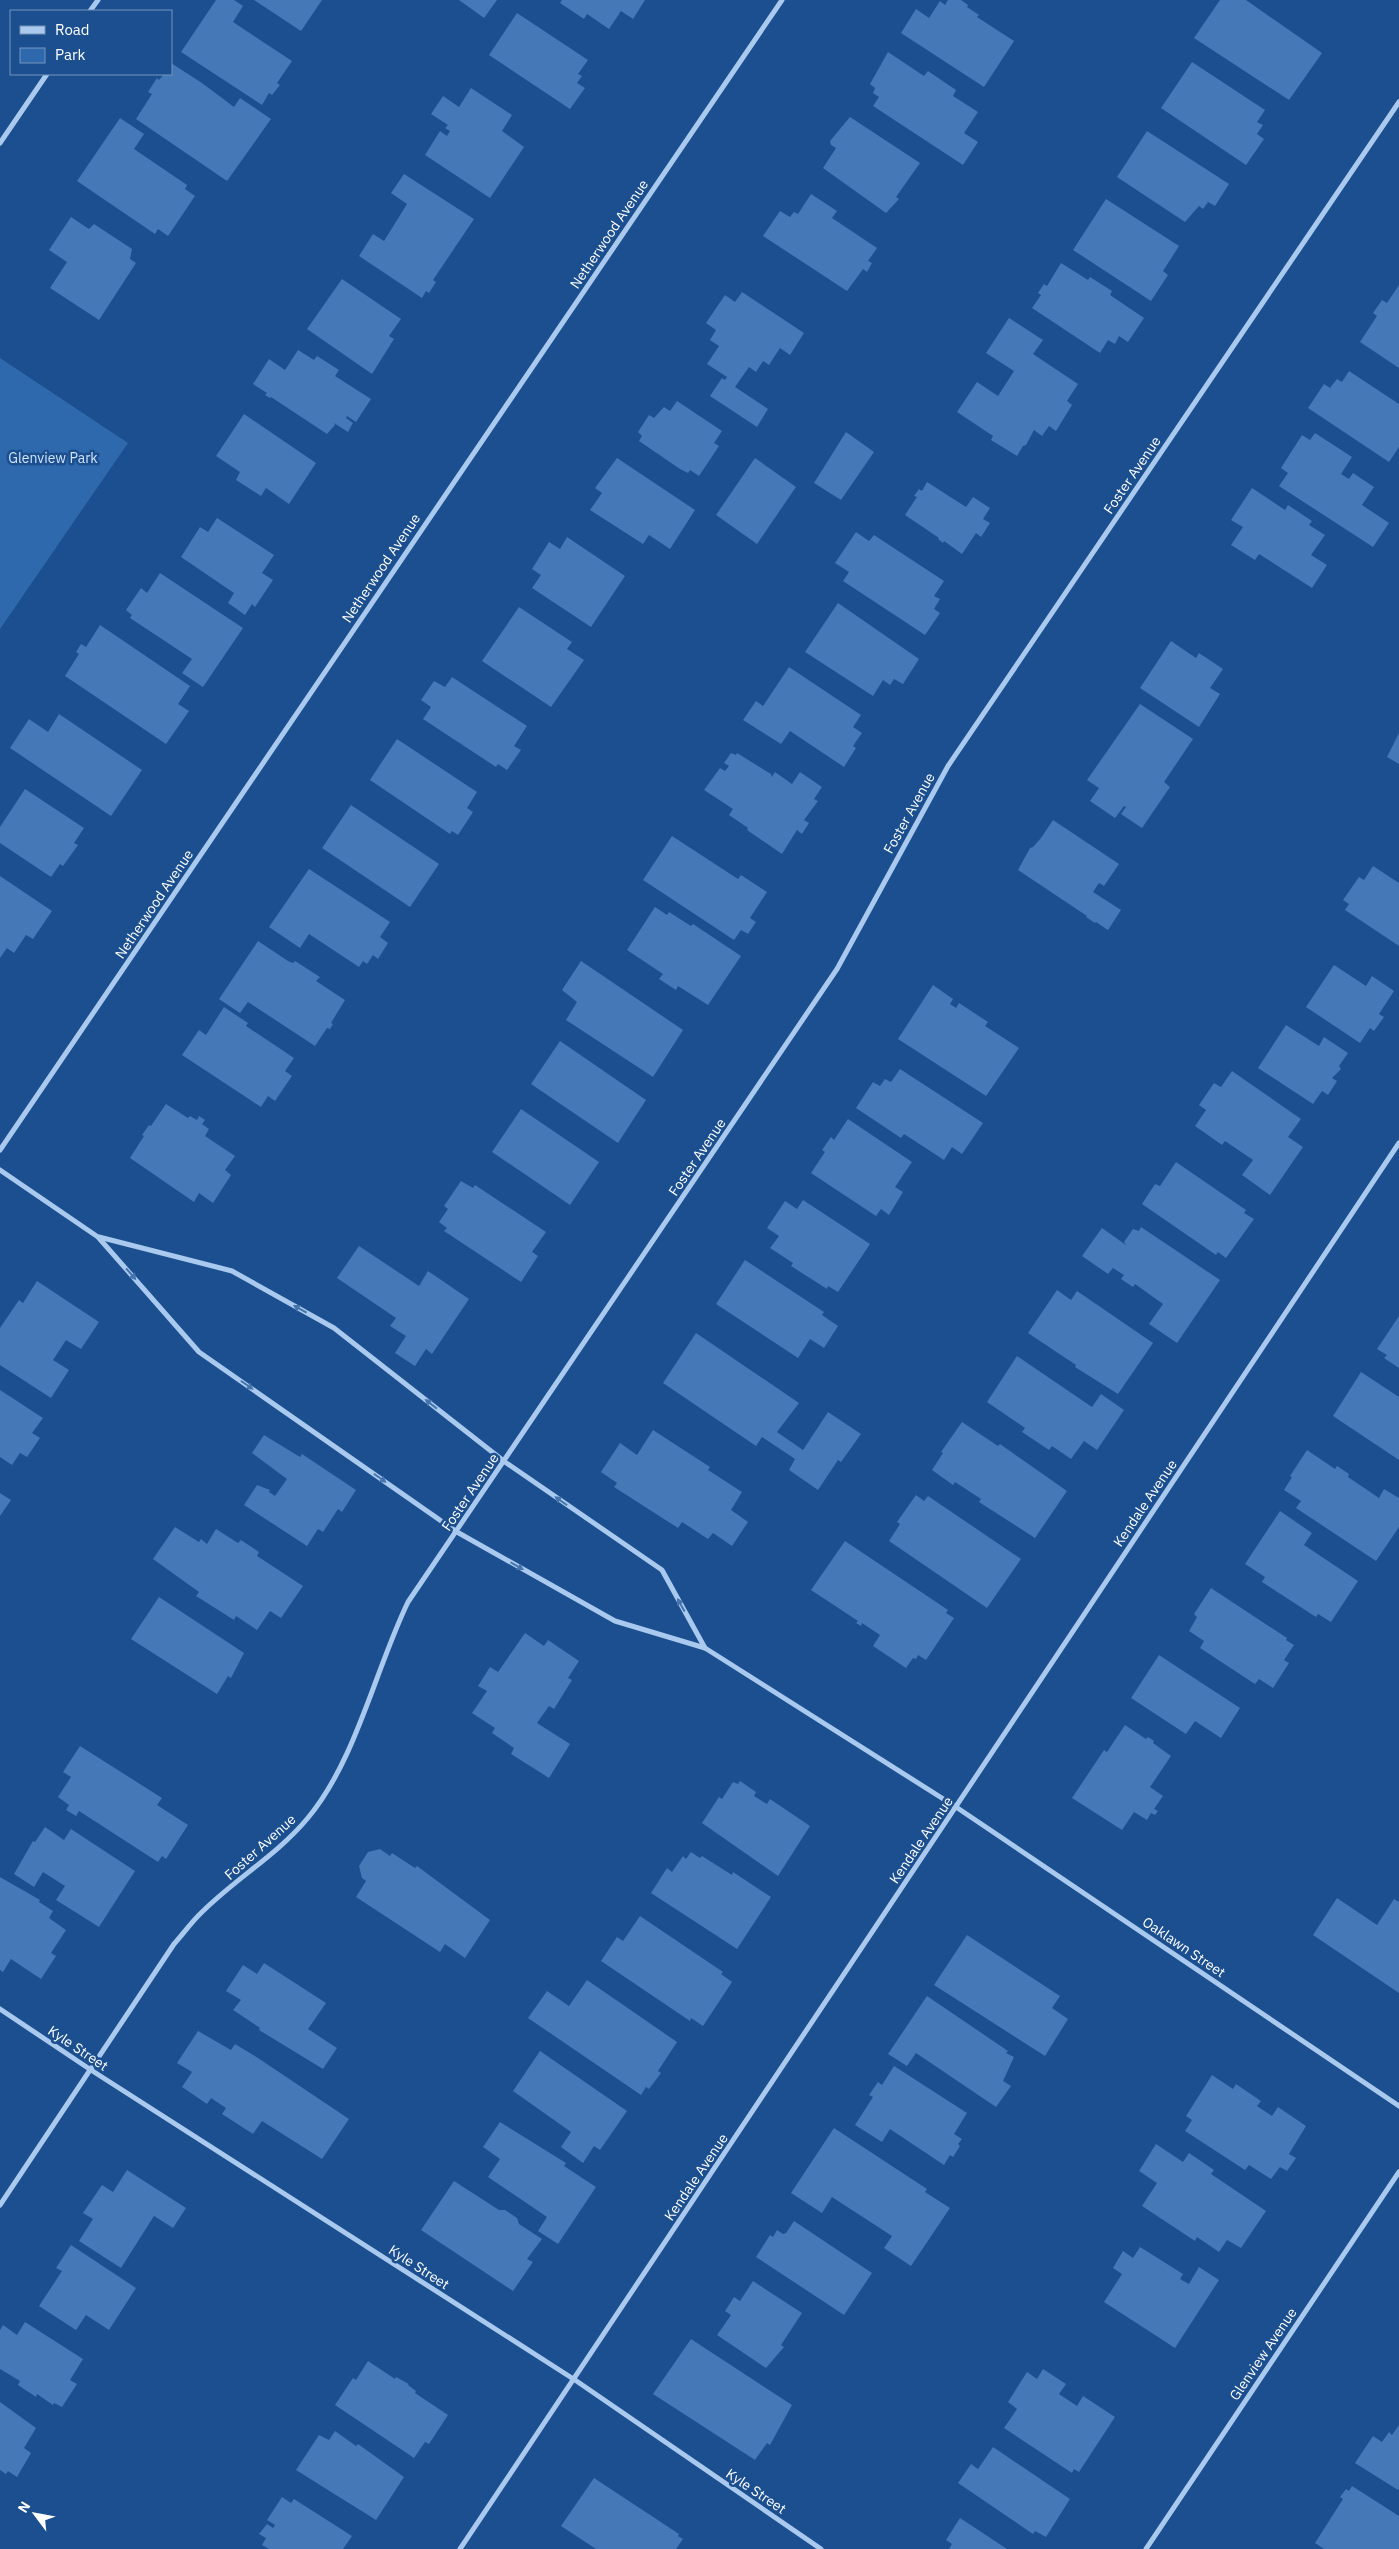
<svg xmlns="http://www.w3.org/2000/svg" width="1399" height="2549" font-family="'IBM Plex Sans',sans-serif">
<style>
.green{fill:#2e69ad}
.building{fill:#4478b7}
.lines{fill:none;stroke-linecap:round;stroke-linejoin:round}
.minor{stroke:#a9c9ee;stroke-width:5}
.oneway{fill:#4674ac}
.labels{text-anchor:middle;stroke-width:5;stroke-linejoin:round;paint-order:stroke}
.street-label{font-size:14px;fill:#fff;stroke:#1b4f8f}
.park-label{font-size:14px;fill:#cfe3fa;stroke:#1b4f8f}
</style>
<rect width="100%" height="100%" fill="#1b4f8f"/>
<!-- green -->
<polygon class="green" points="0,358 128,443 0,629"/>
<!-- building -->
<g class="building">
<polygon points="216,0 234,0 243,6 233,22 292,61 277,83 280,85 272,95 269,93 262,105 181,52"/>
<polygon points="254,0 322,0 301,31"/>
<polygon points="459,0 497,0 484,18"/>
<polygon points="562,0 645,0 633,19 621,11 609,29 587,14 584,19 560,3"/>
<polygon points="948,0 961,0 968,5 967,7 979,15 977,17 1014,41 984,87 901,33 916,9 929,18 940,1 945,5"/>
<polygon points="1220,0 1246,0 1322,53 1289,100 1194,38"/>
<polygon points="517,13 588,60 578,74 582,76 577,83 585,88 570,109 489,55"/>
<polygon points="888,52 924,76 928,71 956,90 953,96 978,112 964,133 978,142 963,165 873,106 879,97 873,93 875,88 870,84"/>
<polygon points="1192,62 1265,110 1257,122 1263,125 1257,134 1264,139 1246,165 1161,108"/>
<polygon points="171,63 202,83 234,107 240,98 271,119 227,181 136,119 152,94 148,92 157,78 159,80 164,74 171,74"/>
<polygon points="471,88 512,115 502,131 524,147 490,198 425,155 440,131 447,136 450,131 445,128 448,125 431,114 443,96 459,107"/>
<polygon points="850,117 920,163 896,197 899,199 886,213 823,168 836,148 831,145 830,141"/>
<polygon points="120,118 144,134 134,149 187,185 185,189 195,196 168,236 158,229 155,234 77,181"/>
<polygon points="1147,131 1229,184 1215,206 1208,202 1203,209 1199,206 1185,222 1117,177"/>
<polygon points="404,174 474,219 433,280 436,282 429,293 426,291 422,298 359,256 373,234 384,241 407,204 391,193"/>
<polygon points="811,194 837,211 832,218 877,248 868,261 872,263 867,272 863,269 847,291 763,236 780,211 790,217 794,212 798,214"/>
<polygon points="1106,199 1179,246 1163,271 1168,275 1151,301 1073,250"/>
<polygon points="71,217 89,229 94,224 132,249 130,259 136,263 99,320 50,288 67,262 49,250"/>
<polygon points="1061,263 1088,280 1090,277 1112,291 1110,295 1144,318 1128,342 1119,336 1115,344 1108,340 1100,353 1032,308 1041,295 1038,293 1044,284 1047,286"/>
<polygon points="342,279 401,319 389,336 394,339 372,374 307,329"/>
<polygon points="1399,285 1399,368 1360,342 1377,316 1373,313 1382,300 1387,303"/>
<polygon points="742,292 804,333 790,355 780,348 769,365 763,361 756,372 749,367 735,387 768,409 757,427 710,396 722,378 725,380 727,377 707,364 719,346 710,340 716,330 706,323 725,295 735,302"/>
<polygon points="1009,318 1043,340 1033,354 1078,384 1067,401 1072,405 1056,431 1049,426 1042,436 1034,430 1026,445 1023,446 1017,456 991,440 993,436 957,412 977,382 998,396 1014,371 986,353"/>
<polygon points="298,350 314,360 317,356 339,370 335,376 371,399 356,422 347,416 346,418 353,423 348,432 334,423 335,425 327,434 271,397 270,398 265,395 267,393 253,384 269,359 285,370"/>
<polygon points="1349,371 1399,404 1399,447 1389,462 1308,408 1324,384 1330,388 1337,379 1342,382"/>
<polygon points="677,401 722,431 714,443 719,446 699,476 690,470 688,473 680,469 639,441 642,436 638,432 649,415 654,418 664,407 670,411"/>
<polygon points="244,414 316,463 289,504 266,488 261,496 236,480 240,472 216,456"/>
<polygon points="846,432 874,452 841,500 814,483"/>
<polygon points="1315,433 1352,457 1341,474 1349,479 1353,473 1374,487 1362,505 1389,523 1373,547 1279,486 1288,473 1281,468 1302,435 1310,440"/>
<polygon points="617,458 695,510 670,549 649,535 643,544 590,510 602,493 595,488"/>
<polygon points="755,458 796,487 757,544 716,515"/>
<polygon points="927,482 966,507 973,497 990,508 983,519 990,523 981,537 976,533 962,554 944,541 943,543 938,539 939,538 905,515 917,497 914,496 919,489 922,491"/>
<polygon points="1252,488 1285,510 1288,505 1312,521 1309,525 1325,535 1311,555 1327,565 1312,588 1259,554 1255,560 1231,545 1243,527 1231,520"/>
<polygon points="217,518 274,555 262,573 273,580 255,607 252,604 245,615 228,603 234,593 181,557 200,527 208,532"/>
<polygon points="856,532 869,541 874,535 944,581 934,596 940,599 934,609 940,613 925,635 843,581 849,572 835,563"/>
<polygon points="567,537 625,576 591,627 532,588 541,575 532,569 549,542 560,549"/>
<polygon points="160,573 243,628 203,687 182,673 192,659 130,618 132,615 126,610 141,588 147,593"/>
<polygon points="838,603 919,659 903,684 894,679 890,685 883,680 873,696 805,652"/>
<polygon points="519,607 572,642 567,649 584,660 551,707 482,661"/>
<polygon points="100,625 190,686 178,704 189,711 166,744 65,676 79,654 76,652 81,644 86,647"/>
<polygon points="1171,641 1196,658 1199,653 1223,669 1210,688 1220,694 1199,727 1140,688"/>
<polygon points="789,667 861,715 853,727 862,733 853,746 856,748 844,767 790,731 781,744 743,720 756,701 763,706"/>
<polygon points="452,677 527,726 514,746 521,750 507,770 498,764 496,767 423,719 431,707 421,700 434,681 445,687"/>
<polygon points="1140,704 1193,739 1164,782 1170,787 1142,828 1121,814 1126,807 1124,806 1115,818 1090,801 1099,788 1087,780"/>
<polygon points="59,714 142,770 111,816 10,748 29,719 48,732"/>
<polygon points="1399,733 1399,764 1387,757"/>
<polygon points="397,739 477,792 467,808 473,812 458,835 452,831 450,834 370,780"/>
<polygon points="731,753 736,755 737,753 771,774 772,777 775,772 792,784 800,772 822,787 814,799 818,801 804,820 809,823 802,834 797,830 782,854 747,830 748,828 729,815 733,809 704,790 720,768 725,771 729,766 724,763"/>
<polygon points="25,789 84,828 74,843 78,845 63,866 60,864 51,877 0,843 0,827"/>
<polygon points="351,805 439,864 410,907 322,848"/>
<polygon points="1053,820 1119,864 1104,886 1099,883 1093,892 1121,910 1108,930 1096,922 1095,923 1086,917 1087,916 1018,870 1030,848 1033,847 1041,838"/>
<polygon points="672,836 738,879 741,875 767,892 750,918 756,922 748,934 741,930 734,940 643,880"/>
<polygon points="1373,866 1399,883 1399,946 1345,910 1349,904 1343,900 1359,877 1364,880"/>
<polygon points="309,869 390,922 380,937 388,943 378,959 373,955 367,964 363,961 359,967 309,934 300,948 269,927"/>
<polygon points="0,876 52,911 33,939 26,935 14,953 7,948 0,958"/>
<polygon points="655,907 667,915 669,912 691,926 693,924 741,956 708,1005 678,986 676,990 659,979 663,974 627,950"/>
<polygon points="258,941 288,961 293,963 295,961 320,977 316,981 345,1000 331,1023 333,1024 330,1029 327,1028 315,1046 248,1002 240,1013 219,999"/>
<polygon points="581,961 683,1030 653,1077 566,1020 577,1002 562,990"/>
<polygon points="1334,965 1366,986 1372,976 1394,991 1379,1014 1384,1017 1374,1031 1370,1028 1360,1043 1306,1007"/>
<polygon points="933,985 953,999 950,1004 956,1008 959,1003 988,1022 985,1026 1019,1048 986,1096 898,1039"/>
<polygon points="224,1007 248,1023 246,1026 294,1058 285,1071 292,1076 275,1101 268,1096 261,1107 182,1055 199,1030 206,1035"/>
<polygon points="1286,1025 1319,1046 1324,1037 1348,1053 1339,1066 1341,1069 1332,1078 1337,1081 1328,1095 1322,1091 1313,1104 1258,1068"/>
<polygon points="560,1041 646,1100 618,1143 531,1084"/>
<polygon points="900,1069 983,1123 962,1154 952,1147 944,1160 904,1134 901,1138 856,1108 873,1082 880,1086 885,1079 891,1082"/>
<polygon points="1232,1071 1301,1119 1288,1137 1303,1147 1270,1195 1242,1175 1253,1160 1225,1141 1222,1145 1195,1126 1206,1110 1199,1105 1214,1083 1221,1087"/>
<polygon points="166,1104 188,1118 190,1116 197,1120 199,1116 205,1120 202,1124 209,1129 205,1136 235,1156 225,1170 231,1175 213,1203 199,1193 194,1202 130,1158 144,1136 142,1135 149,1125 151,1126"/>
<polygon points="521,1109 599,1162 570,1205 492,1152"/>
<polygon points="848,1119 912,1162 895,1187 903,1192 889,1215 881,1209 876,1216 811,1173 825,1152 822,1150 831,1137 834,1140"/>
<polygon points="1176,1162 1246,1210 1244,1213 1254,1219 1226,1258 1218,1252 1216,1255 1142,1204 1155,1184 1160,1186"/>
<polygon points="461,1181 473,1188 475,1185 546,1232 532,1252 538,1256 521,1282 444,1231 447,1228 439,1222 448,1209 444,1206"/>
<polygon points="803,1200 870,1244 838,1292 828,1286 827,1289 791,1266 793,1263 770,1248 779,1236 767,1228 785,1201 797,1209"/>
<polygon points="1141,1227 1220,1280 1177,1343 1149,1324 1163,1304 1135,1284 1133,1287 1121,1279 1124,1275 1113,1268 1108,1274 1082,1256 1102,1228 1126,1245 1124,1242 1133,1229 1139,1231"/>
<polygon points="359,1246 419,1286 428,1271 469,1299 432,1354 426,1349 415,1366 395,1353 406,1336 390,1326 396,1318 337,1278"/>
<polygon points="745,1260 824,1312 822,1315 838,1326 824,1348 810,1339 798,1358 716,1304"/>
<polygon points="37,1281 99,1322 81,1349 66,1340 53,1360 69,1370 51,1398 0,1365 0,1328 19,1300 23,1303"/>
<polygon points="1057,1290 1071,1300 1077,1291 1153,1343 1118,1394 1075,1367 1076,1365 1028,1333"/>
<polygon points="1399,1316 1399,1368 1384,1358 1387,1355 1377,1349"/>
<polygon points="696,1333 799,1403 777,1432 803,1450 828,1412 861,1434 841,1462 838,1460 818,1490 789,1470 795,1459 762,1437 756,1446 663,1383"/>
<polygon points="1017,1356 1092,1407 1101,1394 1124,1410 1097,1450 1084,1441 1071,1459 1052,1446 1049,1450 1022,1432 1025,1428 987,1402"/>
<polygon points="1361,1372 1399,1397 1399,1460 1333,1416"/>
<polygon points="0,1390 43,1418 32,1433 40,1438 27,1457 20,1453 12,1465 0,1457"/>
<polygon points="962,1422 998,1446 1000,1444 1067,1491 1035,1538 979,1502 981,1499 955,1482 953,1485 932,1470 943,1453 941,1452"/>
<polygon points="653,1430 710,1467 708,1470 742,1492 731,1510 748,1522 732,1546 713,1533 708,1539 682,1522 678,1528 614,1487 617,1483 601,1472 620,1443 637,1455"/>
<polygon points="264,1435 300,1457 302,1454 356,1490 342,1512 338,1509 323,1532 318,1529 307,1546 244,1505 257,1485 270,1490 269,1492 275,1496 287,1479 252,1453"/>
<polygon points="1307,1450 1335,1469 1337,1466 1349,1474 1348,1477 1379,1498 1384,1489 1399,1498 1399,1527 1376,1561 1296,1508 1301,1501 1284,1490 1292,1477 1290,1476"/>
<polygon points="0,1493 11,1500 0,1516"/>
<polygon points="916,1495 924,1501 928,1496 1021,1559 987,1608 889,1541 900,1524 897,1522"/>
<polygon points="1280,1511 1312,1533 1304,1545 1358,1581 1331,1622 1318,1614 1316,1617 1262,1582 1265,1577 1245,1564"/>
<polygon points="175,1527 199,1542 201,1539 207,1544 216,1529 238,1543 241,1540 259,1552 257,1556 303,1586 281,1618 270,1611 257,1630 236,1616 234,1620 196,1596 199,1592 153,1559"/>
<polygon points="845,1541 948,1610 946,1613 954,1618 926,1660 918,1655 916,1659 913,1658 906,1668 873,1646 880,1635 862,1623 861,1626 856,1623 858,1621 811,1590"/>
<polygon points="1211,1588 1287,1638 1286,1640 1294,1645 1284,1660 1289,1663 1273,1688 1259,1679 1255,1684 1200,1648 1204,1641 1189,1631 1197,1617 1194,1614"/>
<polygon points="159,1597 244,1653 231,1678 228,1676 217,1694 131,1639"/>
<polygon points="525,1633 544,1646 548,1640 579,1661 568,1678 572,1680 554,1709 549,1706 537,1723 570,1744 549,1778 511,1754 514,1748 492,1733 495,1728 472,1713 487,1691 478,1686 490,1667 498,1672"/>
<polygon points="1159,1655 1240,1708 1221,1738 1195,1721 1186,1734 1131,1698"/>
<polygon points="1125,1725 1146,1739 1148,1737 1154,1741 1153,1743 1171,1756 1150,1787 1163,1796 1154,1809 1158,1811 1155,1815 1151,1813 1147,1820 1134,1812 1122,1830 1072,1798 1104,1750 1107,1752"/>
<polygon points="80,1746 162,1798 157,1805 188,1825 166,1859 162,1856 158,1862 79,1811 76,1816 66,1810 69,1805 58,1797 71,1777 63,1772"/>
<polygon points="740,1781 756,1792 754,1796 767,1804 770,1799 810,1826 778,1876 702,1823 719,1797 722,1799 733,1782 738,1784"/>
<polygon points="45,1827 64,1840 71,1829 135,1871 99,1927 56,1900 65,1886 43,1872 34,1887 14,1874 33,1841 35,1842"/>
<polygon points="380,1849 390,1856 392,1853 415,1868 417,1866 490,1920 465,1958 445,1944 440,1952 356,1897 366,1881 362,1878 359,1866 368,1852"/>
<polygon points="691,1852 700,1858 702,1856 732,1875 733,1872 771,1897 737,1949 651,1893 667,1868 672,1872 683,1856 686,1859"/>
<polygon points="0,1877 40,1900 39,1902 53,1911 49,1918 66,1930 51,1953 56,1956 41,1979 11,1959 3,1972 0,1970"/>
<polygon points="1337,1898 1377,1925 1394,1899 1399,1902 1399,1993 1313,1935"/>
<polygon points="640,1916 723,1972 721,1974 732,1982 703,2026 691,2018 690,2021 601,1961 617,1937 623,1941"/>
<polygon points="967,1935 1060,1996 1052,2008 1068,2019 1045,2056 934,1985"/>
<polygon points="264,1963 326,2003 308,2029 337,2048 323,2069 259,2030 260,2028 233,2010 241,2000 226,1991 243,1965 257,1974"/>
<polygon points="587,1980 677,2042 658,2071 661,2073 649,2089 646,2087 641,2095 528,2018 547,1991 569,2006"/>
<polygon points="927,1996 1008,2051 1006,2053 1014,2057 1003,2081 1011,2086 996,2107 916,2053 907,2066 888,2054"/>
<polygon points="198,2031 231,2050 235,2044 258,2058 349,2119 322,2159 262,2121 253,2134 222,2114 226,2108 211,2098 207,2104 182,2087 192,2072 177,2063"/>
<polygon points="540,2051 627,2111 600,2150 594,2146 583,2163 561,2147 571,2132 513,2091"/>
<polygon points="894,2066 967,2113 954,2134 962,2139 958,2144 960,2146 953,2157 950,2155 944,2165 890,2129 882,2142 855,2125 873,2097 869,2095 878,2082 882,2085"/>
<polygon points="1212,2075 1233,2089 1236,2084 1261,2101 1257,2106 1272,2116 1278,2107 1306,2126 1289,2154 1296,2158 1287,2171 1280,2167 1271,2179 1249,2165 1245,2170 1185,2131 1192,2120 1186,2116"/>
<polygon points="500,2122 566,2163 564,2166 596,2187 558,2244 538,2231 547,2217 488,2177 500,2159 483,2147"/>
<polygon points="834,2128 927,2189 925,2192 950,2208 911,2266 884,2248 892,2236 832,2197 822,2213 791,2193"/>
<polygon points="1156,2144 1183,2162 1189,2153 1214,2170 1211,2174 1266,2211 1241,2248 1227,2240 1219,2252 1197,2237 1195,2241 1142,2206 1157,2183 1139,2171"/>
<polygon points="127,2170 186,2208 173,2228 154,2216 121,2268 79,2241 93,2219 83,2213 102,2185 113,2192"/>
<polygon points="454,2181 499,2210 505,2210 517,2218 519,2224 542,2239 527,2259 533,2262 513,2291 421,2230"/>
<polygon points="794,2221 872,2273 844,2315 756,2257 770,2235 773,2237 777,2230 783,2234 786,2233"/>
<polygon points="71,2245 136,2288 109,2330 86,2315 76,2330 39,2306 62,2271 56,2268"/>
<polygon points="1140,2247 1183,2274 1180,2279 1189,2284 1199,2267 1219,2280 1175,2348 1104,2302 1122,2274 1113,2268 1123,2251 1133,2258"/>
<polygon points="753,2281 802,2313 781,2345 784,2347 766,2368 717,2335 731,2315 725,2311 734,2297 740,2301"/>
<polygon points="25,2322 83,2359 70,2380 77,2384 62,2407 54,2403 53,2405 37,2394 36,2397 18,2385 20,2381 0,2369 0,2330 3,2325 17,2335"/>
<polygon points="691,2339 792,2405 770,2445 767,2443 755,2460 653,2394"/>
<polygon points="368,2361 395,2379 396,2377 409,2384 408,2385 416,2391 415,2393 448,2415 429,2444 425,2442 414,2458 335,2405 353,2378 356,2380"/>
<polygon points="1043,2369 1066,2384 1059,2394 1077,2406 1083,2396 1115,2417 1079,2472 1074,2469 1072,2473 1004,2428 1017,2409 1008,2402 1027,2372 1037,2379"/>
<polygon points="0,2402 36,2428 24,2448 31,2453 17,2477 8,2471 6,2474 0,2470"/>
<polygon points="1399,2425 1399,2488 1398,2490 1355,2463 1373,2436 1382,2442 1389,2432 1392,2435"/>
<polygon points="335,2431 356,2446 358,2444 404,2477 376,2520 296,2470 319,2435 329,2440"/>
<polygon points="993,2447 1070,2499 1046,2537 1035,2531 1033,2534 958,2483 971,2464 978,2469"/>
<polygon points="594,2478 679,2534 678,2536 683,2539 676,2549 596,2549 561,2526"/>
<polygon points="1352,2486 1399,2516 1399,2549 1324,2549 1315,2543 1343,2499 1340,2497 1346,2489 1349,2491"/>
<polygon points="282,2497 291,2503 294,2499 352,2536 343,2549 269,2549 262,2545 266,2538 259,2534 267,2524 273,2528 275,2525 267,2520"/>
<polygon points="960,2518 1007,2549 949,2549 952,2544 946,2540"/>
</g>
<g class="lines">
<!-- minor -->
<g class="minor">
<polyline points="90,11 98,0"/>
<polyline points="0,143 47,74"/>
<polyline points="0,1150 782,0"/>
<polyline points="0,1170 98,1237 199,1352 457,1532 615,1621 705,1648 956,1807 1399,2106"/>
<polyline points="99,1237 232,1271 334,1328 505,1462 662,1570 705,1648"/>
<polyline points="0,2009 91,2070 575,2380 821,2549"/>
<path d="M 0,2205 L 174,1944 C 183,1934 190,1924 199,1915 C 233,1880 276,1856 307,1819 C 356,1761 375,1670 408,1602 L 837,969 L 948,766 L 1399,102"/>
<polyline points="460,2549 1399,1143"/>
<polyline points="1146,2549 1399,2172"/>
</g>
</g>
<!-- one-way arrows -->
<defs><path id="oneway-solid" d="M-6-.8H1V-3.2L6.5 0L1 3.2V.8H-6Z" transform="scale(1.25)"/></defs>
<g class="oneway">
<use href="#oneway-solid" transform="translate(131 1274) rotate(49)"/>
<use href="#oneway-solid" transform="translate(300 1309) rotate(-151)"/>
<use href="#oneway-solid" transform="translate(247 1385) rotate(35)"/>
<use href="#oneway-solid" transform="translate(431 1404) rotate(-142)"/>
<use href="#oneway-solid" transform="translate(380 1478) rotate(35)"/>
<use href="#oneway-solid" transform="translate(561 1501) rotate(-145)"/>
<use href="#oneway-solid" transform="translate(517 1566) rotate(30)"/>
<use href="#oneway-solid" transform="translate(681 1605) rotate(-119)"/>
</g>
<g class="labels">
<!-- street labels -->
<g class="street-label">
<text transform="translate(609 234) rotate(-56)" y="5">Netherwood Avenue</text>
<text transform="translate(1132 475) rotate(-56)" y="5">Foster Avenue</text>
<text transform="translate(381 568) rotate(-56)" y="5">Netherwood Avenue</text>
<text transform="translate(909 813) rotate(-61)" y="5">Foster Avenue</text>
<text transform="translate(154 904) rotate(-56)" y="5">Netherwood Avenue</text>
<text transform="translate(697 1157) rotate(-56)" y="5">Foster Avenue</text>
<text transform="translate(470 1492) rotate(-56)" y="5">Foster Avenue</text>
<text transform="translate(1145 1503) rotate(-56)" y="5">Kendale Avenue</text>
<text transform="translate(921 1840) rotate(-56)" y="5">Kendale Avenue</text>
<text transform="translate(260 1847) rotate(-42)" y="5">Foster Avenue</text>
<text transform="translate(1184 1947) rotate(34)" y="5">Oaklawn Street</text>
<text transform="translate(78 2048) rotate(34)" y="5">Kyle Street</text>
<text transform="translate(696 2177) rotate(-56)" y="5">Kendale Avenue</text>
<text transform="translate(419 2267) rotate(33)" y="5">Kyle Street</text>
<text transform="translate(1263 2354) rotate(-56)" y="5">Glenview Avenue</text>
<text transform="translate(756 2491) rotate(34)" y="5">Kyle Street</text>
</g>
<!-- park labels -->
<g class="park-label">
<text x="53" y="463">Glenview Park</text>
</g>
</g>
<!-- legend -->
<rect x="10" y="10" width="162" height="65" fill="#1b4f8f" stroke="#7695bc"/>
<rect x="20" y="26" width="25" height="8" fill="#a9c9ee" stroke="#7695bc"/>
<text x="55" y="35" font-size="15" fill="#ffffff">Road</text>
<rect x="20" y="48" width="25" height="15" fill="#2e69ad" stroke="#7695bc"/>
<text x="55" y="60" font-size="15" fill="#ffffff">Park</text>
<!-- north arrow -->
<g transform="translate(35 2514) rotate(302)" stroke="#1b4f8f" stroke-width="4" paint-order="stroke">
<path d="M0-4L9 19L0 12L-9 19Z" fill="#ffffff"/>
<text y="-8" font-size="14" font-weight="bold" text-anchor="middle" fill="#ffffff">N</text>
</g>
</svg>
